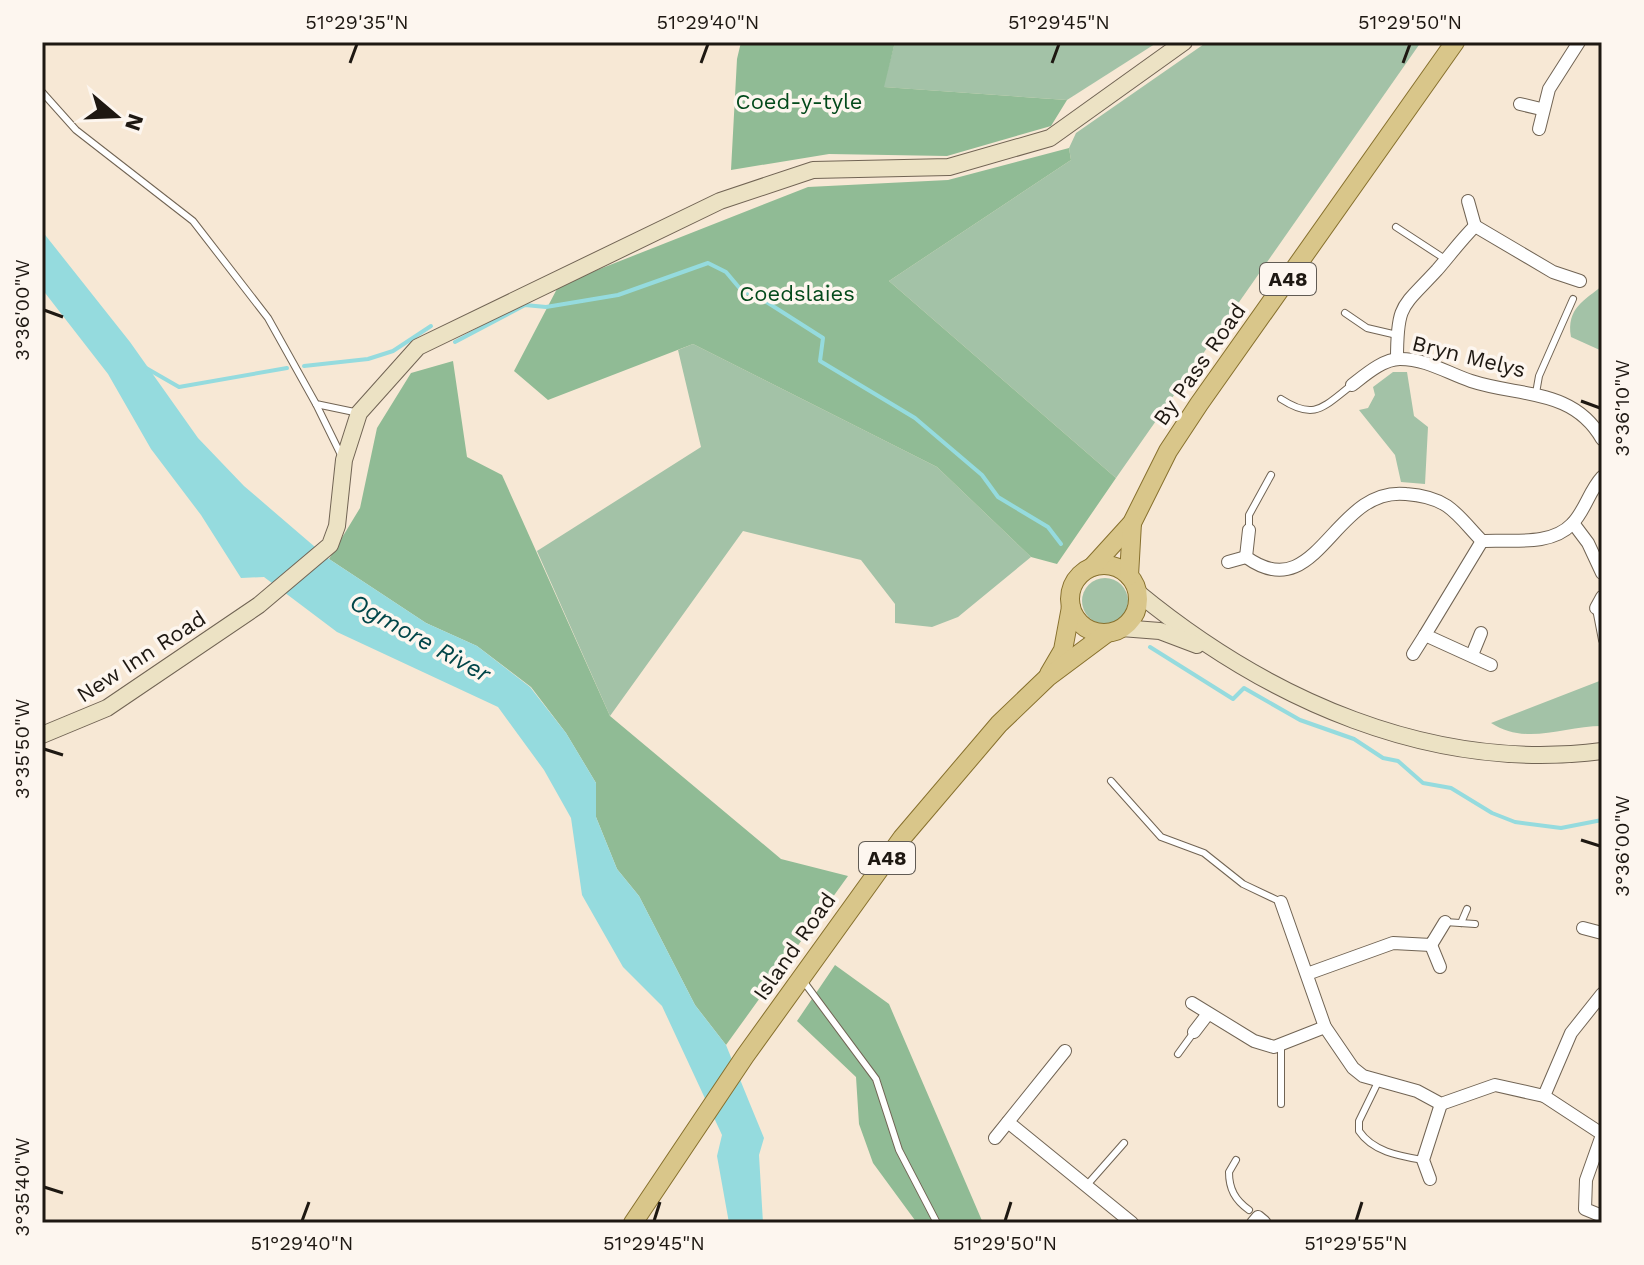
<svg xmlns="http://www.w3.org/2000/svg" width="1644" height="1265" font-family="'Work Sans',sans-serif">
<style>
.green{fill:#a3c2a7}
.forest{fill:#90bb95}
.water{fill:#95dbde}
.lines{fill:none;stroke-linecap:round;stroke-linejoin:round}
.stream{stroke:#95dbde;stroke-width:4}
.lane-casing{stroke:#716454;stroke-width:8}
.street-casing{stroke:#716454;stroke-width:14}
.secondary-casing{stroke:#716454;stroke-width:18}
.primary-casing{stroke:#87702d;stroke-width:20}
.lane{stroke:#fff;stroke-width:6}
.street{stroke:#fff;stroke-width:12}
.secondary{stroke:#ece2c4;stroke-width:16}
.primary{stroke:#d9c68a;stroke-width:18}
.ticks{fill:none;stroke:#1e1812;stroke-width:3}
.labels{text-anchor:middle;stroke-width:7;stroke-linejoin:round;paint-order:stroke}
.shield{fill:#fdf6ef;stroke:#615b54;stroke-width:2}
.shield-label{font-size:20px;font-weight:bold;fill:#1e1812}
.park-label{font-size:22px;fill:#02491a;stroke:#fdf6ef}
.street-label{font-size:22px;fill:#1e1812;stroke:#fdf6ef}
.water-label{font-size:24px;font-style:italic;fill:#024649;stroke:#fdf6ef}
.neatline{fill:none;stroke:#1e1812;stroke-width:3}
.ticks-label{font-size:20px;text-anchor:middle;fill:#1e1812}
</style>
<rect width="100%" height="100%" fill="#f7e8d5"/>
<!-- green -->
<g class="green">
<polygon points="895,42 1158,42 1067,100 883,87"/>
<polygon points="1207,42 1421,42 1116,478 889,281 1071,160 1069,148 1076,133"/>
<path d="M 1602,286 L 1602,351 L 1571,337 C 1566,308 1585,300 1602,286 Z"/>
<polygon points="693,344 937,467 1031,557 958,617 932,627 895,623 895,604 861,560 743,531 610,716 537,551 701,447 678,350"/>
<polygon points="1393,372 1407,372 1414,416 1428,427 1425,484 1401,482 1395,455 1359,410 1368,408 1375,395 1373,387"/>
<circle cx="1105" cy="601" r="23"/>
<path d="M 1602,680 L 1602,726 C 1564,726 1526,746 1491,723 Z"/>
</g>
<!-- forest -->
<g class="forest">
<polygon points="741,42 895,42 884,87 1067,100 1051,126 947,156 829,154 731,170 737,59"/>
<polygon points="1069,148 1071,160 889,281 1116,478 1057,564 1031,557 937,467 693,344 548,400 514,371 559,285 808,187 948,180"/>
<polygon points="453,361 467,457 502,475 610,716 781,859 848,876 726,1045 695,1005 639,896 617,869 596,817 596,783 566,733 531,687 477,646 426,623 329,559 360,508 377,428 411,373"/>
<polygon points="835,965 889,1004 983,1223 917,1223 873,1163 859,1124 856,1077 797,1021"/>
</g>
<!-- water -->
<polygon class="water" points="42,231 130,342 198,438 244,486 329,559 426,623 477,646 530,687 566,733 596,783 596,817 617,869 639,896 695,1005 726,1045 750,1104 764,1138 759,1155 763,1223 729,1223 717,1156 722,1135 662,1006 623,967 582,895 571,818 544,770 498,707 337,632 264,577 241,578 201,515 151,449 108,374 42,289"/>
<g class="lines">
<!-- stream -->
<g class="stream">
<polyline points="455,342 525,305 546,307 618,295 708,263 726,272 742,291 757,296 823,338 820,361 915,418 982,475 998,497 1048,527 1061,544"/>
<polyline points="304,366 368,359 393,351 431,326"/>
<polyline points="146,368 179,387 287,368"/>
<polyline points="1150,647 1233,699 1244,688 1300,720 1354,739 1383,758 1398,761 1423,783 1451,788 1492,813 1515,822 1561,828 1602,820"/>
</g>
<!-- lane casing -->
<g class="lane-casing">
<g id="lane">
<polyline points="42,92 76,130 193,221 268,318 316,404 359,413"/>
<polyline points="1396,227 1445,259"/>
<polyline points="1345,313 1367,328 1397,335"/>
<polyline points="1536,393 1539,376 1573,299"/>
<path d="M 1281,399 C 1315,421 1323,407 1352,385"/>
<polyline points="316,404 342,457"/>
<polyline points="1249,529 1249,515 1271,475"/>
<polyline points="1596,609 1602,640"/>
<polyline points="1111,781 1161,837 1204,853 1243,884 1281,902"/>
<polyline points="1445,922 1475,924"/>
<polyline points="1461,923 1467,909"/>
<polyline points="804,982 876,1079 899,1150 937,1223"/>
<polyline points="1178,1054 1194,1032"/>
<path d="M 1378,1082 L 1359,1121 L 1359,1131 C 1373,1152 1400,1156 1423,1160"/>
<polyline points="1281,1104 1281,1044"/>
<path d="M 1236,1160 L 1229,1172 C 1229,1189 1235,1200 1249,1210"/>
<polyline points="1087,1185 1124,1143"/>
</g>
</g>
<!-- street casing -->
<g class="street-casing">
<g id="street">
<polyline points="1520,104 1541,109"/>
<polyline points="1539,129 1549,89 1579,42"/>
<polyline points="1468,201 1475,226"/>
<path d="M 1397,359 C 1397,303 1402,308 1437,270 C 1450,255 1461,240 1475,226 L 1553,272 L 1580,281"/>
<path d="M 1352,385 C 1365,375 1383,359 1400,359 C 1427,359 1447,373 1471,381 C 1519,397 1573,388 1602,439"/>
<polyline points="1573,523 1588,543 1602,573"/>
<path d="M 1249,530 L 1246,557 C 1318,609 1333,486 1406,494 C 1420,495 1435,498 1447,506 C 1460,515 1470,529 1482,541 C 1510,539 1550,547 1572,524 C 1585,511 1589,491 1602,477"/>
<polyline points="1482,541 1425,635 1491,665"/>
<polyline points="1228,562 1246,557"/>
<polyline points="1596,608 1602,597"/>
<polyline points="1413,654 1425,635"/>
<polyline points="1472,655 1481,633"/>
<polyline points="1281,902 1325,1027 1353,1068 1363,1076 1417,1091 1441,1104 1495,1085 1544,1096 1602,1134"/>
<polyline points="1583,928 1602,933"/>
<polyline points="1431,945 1440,967"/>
<polyline points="1307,974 1393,943 1431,945 1445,922"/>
<polyline points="1192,1003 1254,1041 1274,1047 1325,1027"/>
<polyline points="1194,1032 1207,1015"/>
<polyline points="1544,1096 1571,1033 1602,994"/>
<polyline points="1008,1122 1132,1223"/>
<polyline points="1602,1135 1586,1180 1585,1209 1602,1216"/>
<polyline points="995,1138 1065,1051"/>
<polyline points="1430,1179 1423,1160 1441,1104"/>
<polyline points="1253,1223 1258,1217 1264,1222"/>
</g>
</g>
<!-- secondary casing -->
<g class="secondary-casing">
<g id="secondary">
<path d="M 1137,592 C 1267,699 1430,773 1602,751"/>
<polyline points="1121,628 1160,631 1197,645"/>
<polyline points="42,735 107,708 259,605 330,545 337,526 344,460 359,413 418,347 720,201 813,170 949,167 1050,138 1184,42"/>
</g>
</g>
<!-- primary casing -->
<g class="primary-casing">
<g id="primary">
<circle cx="1104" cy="599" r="34"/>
<polyline points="1092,567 1132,523 1168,451 1199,404 1455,42"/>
<polyline points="1129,576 1132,523"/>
<polyline points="1049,674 1063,650 1071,607"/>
<polyline points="633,1223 745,1056 902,838 999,724 1048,677 1107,633"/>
</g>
</g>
<!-- lane -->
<use href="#lane" class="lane"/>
<!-- street -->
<use href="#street" class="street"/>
<!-- secondary -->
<use href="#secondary" class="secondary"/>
<!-- primary -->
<use href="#primary" class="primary"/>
</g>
<!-- ticks -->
<path class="ticks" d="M 350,63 L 357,44M 701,63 L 708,44M 1052,63 L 1059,44M 1403,63 L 1410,44M 44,310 L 63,317M 1581,401 L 1600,408M 44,749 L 63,755M 1581,840 L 1600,846M 44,1187 L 63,1193M 302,1221 L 309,1202M 654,1221 L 660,1202M 1005,1221 L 1011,1202M 1356,1221 L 1362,1202"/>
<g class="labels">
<!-- shield labels -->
<g class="shield">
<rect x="1260" y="263" width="56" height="32" rx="6"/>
<rect x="859" y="842" width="56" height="32" rx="6"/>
</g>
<g class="shield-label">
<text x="1288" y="286">A48</text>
<text x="887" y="865">A48</text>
</g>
<!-- park labels -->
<g class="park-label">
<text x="799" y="109">Coed-y-tyle</text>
<text x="797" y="301">Coedslaies</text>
</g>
<!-- street labels -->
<g class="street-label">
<text transform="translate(1469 356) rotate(14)" y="8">Bryn Melys</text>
<text transform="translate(1199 364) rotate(-55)" y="8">By Pass Road</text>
<text transform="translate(141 656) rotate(-33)" y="8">New Inn Road</text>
<text transform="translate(794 946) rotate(-55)" y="8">Island Road</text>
</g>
<!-- water labels -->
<g class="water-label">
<text transform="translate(420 638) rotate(29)" y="8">Ogmore River</text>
</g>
</g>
<!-- border -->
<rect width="1644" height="1265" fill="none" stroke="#fdf6ef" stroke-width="88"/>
<!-- north arrow -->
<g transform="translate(116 116) rotate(109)" stroke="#fdf6ef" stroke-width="6" paint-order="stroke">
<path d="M0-6L14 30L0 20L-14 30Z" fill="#1e1812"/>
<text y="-12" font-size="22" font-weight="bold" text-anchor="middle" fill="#1e1812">N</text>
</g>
<rect x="44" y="44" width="1556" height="1177" class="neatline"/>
<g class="ticks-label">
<text x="357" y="29">51°29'35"N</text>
<text x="708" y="29">51°29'40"N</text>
<text x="1059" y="29">51°29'45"N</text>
<text x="1410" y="29">51°29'50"N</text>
<text transform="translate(22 310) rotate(-90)" y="7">3°36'00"W</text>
<text transform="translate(1622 408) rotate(-90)" y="7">3°36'10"W</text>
<text transform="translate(22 749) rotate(-90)" y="7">3°35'50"W</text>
<text transform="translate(1622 846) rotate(-90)" y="7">3°36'00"W</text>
<text transform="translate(22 1187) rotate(-90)" y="7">3°35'40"W</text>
<text x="302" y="1250">51°29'40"N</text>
<text x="654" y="1250">51°29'45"N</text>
<text x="1005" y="1250">51°29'50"N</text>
<text x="1356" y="1250">51°29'55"N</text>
</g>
</svg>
